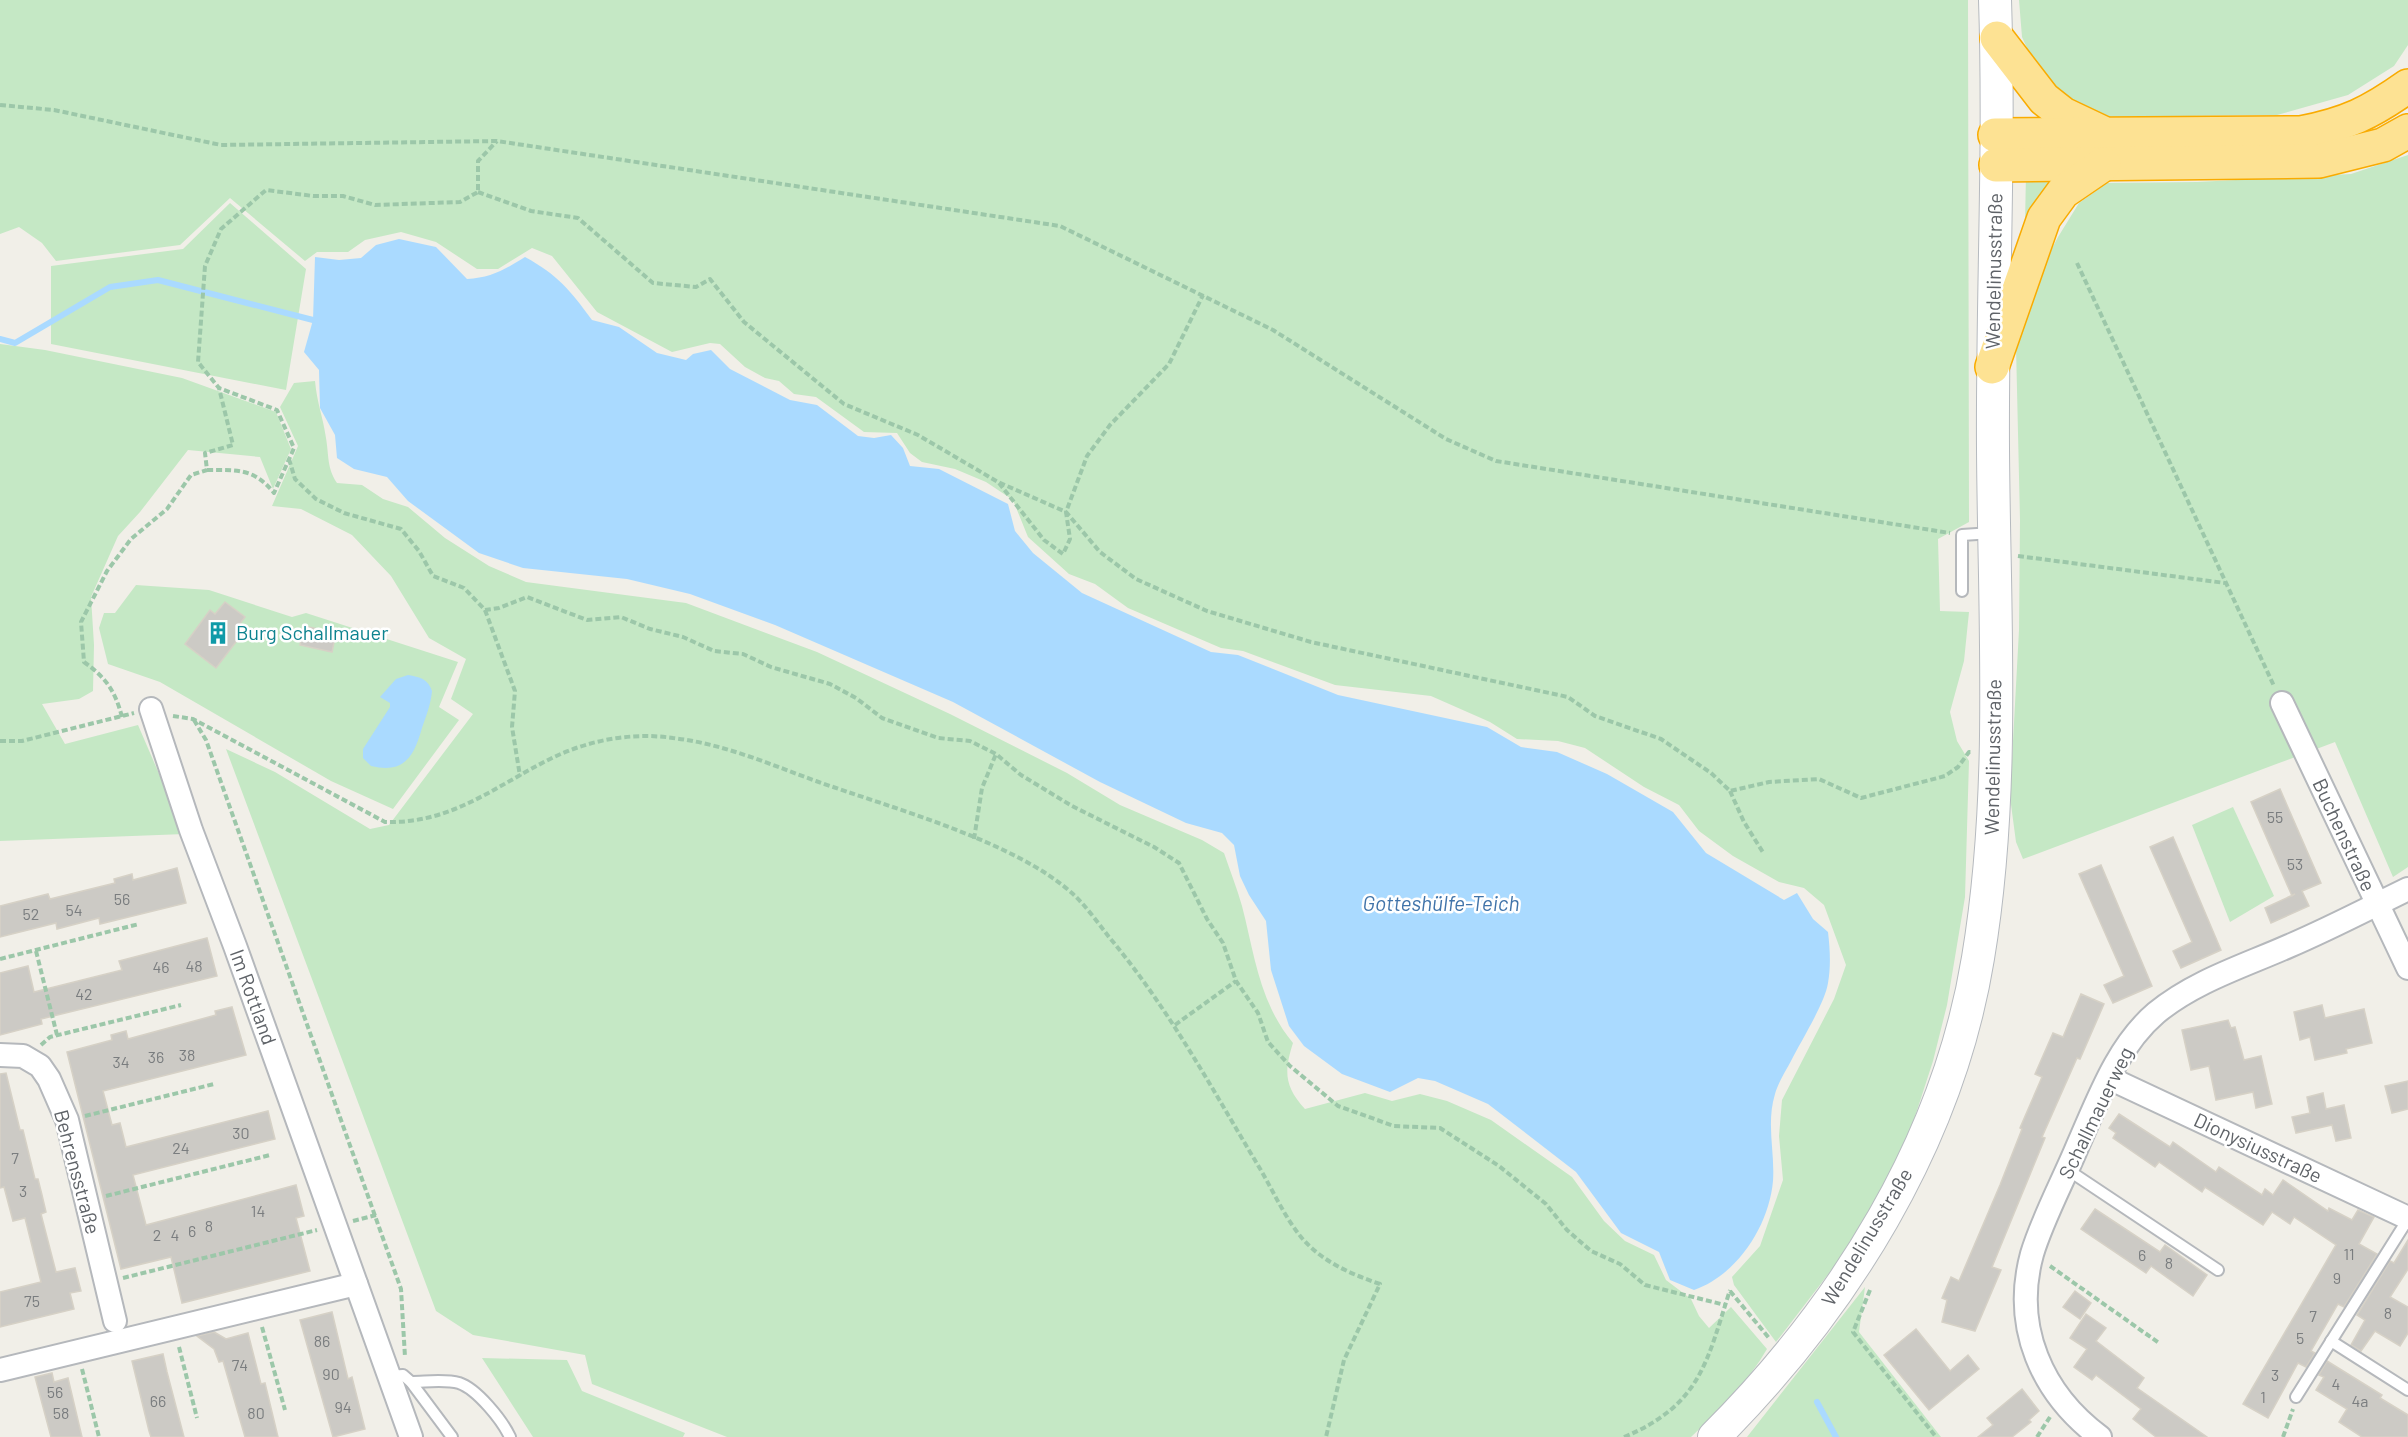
<svg xmlns="http://www.w3.org/2000/svg" width="2408" height="1437" font-family="Barlow,sans-serif">
<style>
.green{fill:#c5e8c5}
.water{fill:#aadaff}
.lines{fill:none;stroke-linecap:round;stroke-linejoin:round}
.stream{stroke:#aadaff;stroke-width:6}
.building{fill:#cccac5;stroke:#d6d1c6;stroke-width:1.5}
.lane-casing{stroke:#b5b8bc;stroke-width:14}
.street-casing{stroke:#b5b8bc;stroke-width:26}
.secondary-casing{stroke:#b6babf;stroke-width:34}
.highway-casing{stroke:#f9ab00;stroke-width:36}
.path{stroke:#9cc7a9;stroke-width:4;stroke-dasharray:6 3;stroke-linecap:butt}
.lane{stroke:#fff;stroke-width:10}
.street{stroke:#fff;stroke-width:22}
.secondary{stroke:#fff;stroke-width:32}
.highway{stroke:#fde293;stroke-width:33}
.labels{text-anchor:middle;stroke-width:5;stroke-linejoin:round;paint-order:stroke}
.number-label{font-size:16px;fill:#7a7d7f}
.street-label{font-size:20px;fill:#5f6368;stroke:#fff}
.culture-label{font-size:20px;fill:#0d838f;stroke:#fff;text-anchor:start}
.water-label{font-size:21px;font-style:italic;fill:#4174aa;stroke:#fff}
</style>
<rect width="100%" height="100%" fill="#f1efe8"/>
<!-- green -->
<g class="green">
<polygon points="0,0 1968,0 1969,522 1938,539 1940,611 1969,612 1964,661 1950,712 1957,741 1969,761 1965,897 1947,1005 1933,1061 1910,1132 1887,1182 1836,1264 1776,1342 1734,1285 1732,1277 1760,1246 1783,1180 1779,1136 1782,1100 1834,999 1846,965 1824,905 1804,888 1779,882 1733,856 1699,831 1679,805 1644,787 1585,748 1558,741 1517,739 1490,722 1431,696 1335,685 1243,651 1221,648 1128,608 1095,584 1069,574 1028,537 1013,500 986,482 955,469 922,462 910,453 897,433 864,432 816,397 794,394 779,381 765,378 745,367 720,344 710,343 672,352 597,312 552,256 532,248 498,269 477,269 436,242 401,232 365,240 348,252 317,252 305,261 230,198 180,245 56,261 42,243 19,227 0,234"/>
<polygon points="2019,0 2408,0 2408,45 2394,66 2348,95 2277,115 2187,116 2126,120 2092,113 2064,98 2036,68 2022,37"/>
<polygon points="2408,155 2408,867 2393,877 2335,742 2023,859 2016,842 2010,797 2019,630 2020,520 2016,346 2038,275 2058,237 2079,203 2107,183 2197,182 2351,174"/>
<polygon points="2061,171 2025,223 2026,174"/>
<polygon points="230,203 306,269 286,390 51,344 51,266 183,249"/>
<polygon points="0,344 45,350 182,378 276,412 291,449 273,489 260,457 188,450 140,512 118,536 91,597 94,645 93,691 79,699 42,704 65,744 138,725 185,834 0,841"/>
<path d="M 315,381 C 317,403 323,417 326,438 C 329,456 327,468 337,483 L 362,485 L 383,499 L 408,507 L 445,538 L 489,566 L 526,582 L 686,603 L 817,652 L 950,714 L 1067,773 L 1120,805 L 1202,840 L 1224,853 C 1230,871 1237,888 1242,906 C 1255,956 1259,1002 1293,1043 C 1284,1071 1284,1086 1305,1109 L 1365,1093 L 1392,1101 L 1420,1094 L 1447,1101 L 1491,1120 L 1572,1177 L 1604,1221 L 1625,1241 L 1654,1255 L 1666,1280 L 1691,1299 L 1699,1316 L 1709,1328 L 1731,1307 L 1767,1349 C 1748,1382 1719,1411 1691,1437 L 727,1437 L 592,1384 L 585,1355 L 473,1335 L 436,1311 L 226,749 L 275,772 L 370,829 L 389,825 L 473,714 L 451,699 L 466,659 L 429,638 L 391,576 L 352,535 L 301,509 L 272,506 L 298,446 L 280,407 L 294,383 Z"/>
<polygon points="136,585 209,590 292,617 306,613 458,662 439,707 459,720 393,809 331,781 160,682 108,664 99,628 104,613 115,613"/>
<polygon points="2233,807 2274,896 2230,922 2192,825"/>
<polygon points="1865,1287 1859,1332 1941,1437 1747,1437"/>
<polygon points="482,1358 567,1360 582,1391 685,1433 683,1437 533,1437"/>
</g>
<!-- water -->
<g class="water">
<path d="M 399,239 L 436,247 L 467,279 C 491,278 506,269 525,257 C 558,275 570,290 592,320 L 619,327 L 657,353 L 686,360 L 693,354 L 711,350 L 730,369 L 790,400 L 817,405 L 858,436 L 874,438 L 891,435 L 903,448 L 910,466 L 939,469 L 1008,504 L 1015,531 L 1033,553 L 1082,593 L 1211,652 L 1238,655 L 1338,695 L 1487,727 L 1521,747 L 1557,752 L 1607,774 L 1673,812 L 1706,853 L 1784,900 L 1797,893 L 1813,919 L 1828,932 C 1830,949 1831,966 1828,983 C 1825,1003 1801,1041 1791,1061 C 1785,1072 1778,1083 1775,1094 C 1766,1124 1775,1151 1773,1181 C 1769,1226 1737,1275 1694,1290 L 1670,1280 L 1659,1252 L 1621,1233 L 1576,1172 L 1488,1104 L 1435,1081 L 1418,1078 L 1390,1092 L 1342,1074 L 1304,1046 L 1289,1026 L 1271,970 L 1266,921 L 1249,895 L 1240,876 L 1234,845 L 1222,833 L 1186,823 L 1100,782 L 953,702 L 775,625 L 690,594 L 627,579 L 523,568 L 479,553 L 408,501 L 387,477 L 354,469 L 337,458 L 335,435 L 320,408 L 319,370 L 304,352 L 313,320 L 315,257 L 339,260 L 361,258 L 376,245 Z"/>
<path d="M 408,675 C 420,677 428,679 432,691 C 431,704 426,716 422,728 C 414,756 405,774 371,766 L 363,758 L 363,749 L 390,707 L 390,703 L 380,697 L 396,679 Z"/>
</g>
<g class="lines">
<!-- stream -->
<g class="stream">
<polyline points="0,339 15,343 110,287 158,280 313,320"/>
<polyline points="1817,1402 1836,1437"/>
</g>
</g>
<!-- building -->
<g class="building">
<polygon points="225,602 245,617 236,629 242,634 216,668 185,644 210,610 215,614"/>
<polygon points="304,626 336,633 332,652 300,645"/>
<polygon points="2280,789 2321,883 2302,891 2309,906 2271,923 2265,908 2295,894 2292,896 2251,802"/>
<polygon points="2173,837 2221,950 2181,968 2173,951 2192,942 2150,847"/>
<polygon points="2101,865 2152,986 2113,1003 2104,985 2124,976 2079,874"/>
<polygon points="177,868 186,903 100,924 99,918 57,929 56,923 0,937 0,906 48,894 50,899 115,883 114,879 132,874 133,880"/>
<polygon points="207,938 217,976 41,1019 42,1024 0,1035 0,973 28,966 34,992 122,970 119,961"/>
<polygon points="2081,994 2104,1004 2080,1059 2077,1058 2042,1137 2045,1138 1992,1267 2001,1270 1975,1331 1942,1322 1947,1300 1942,1298 1951,1277 1959,1281 2000,1185 2022,1129 2020,1128 2042,1077 2035,1074 2053,1033 2063,1037"/>
<polygon points="2322,1005 2325,1018 2364,1009 2372,1043 2346,1049 2347,1053 2315,1060 2310,1037 2300,1040 2294,1012"/>
<polygon points="232,1007 246,1055 103,1091 112,1125 120,1123 126,1147 268,1111 275,1139 133,1175 146,1225 296,1185 304,1216 296,1218 310,1271 182,1303 171,1257 121,1269 67,1052 112,1040 111,1035 126,1031 128,1039 216,1015 215,1011"/>
<polygon points="2228,1020 2231,1028 2235,1027 2244,1060 2261,1056 2272,1104 2256,1108 2253,1092 2216,1100 2209,1066 2191,1070 2182,1030"/>
<polygon points="6,1073 20,1130 23,1130 35,1179 38,1179 42,1195 46,1212 41,1214 56,1272 75,1268 81,1291 70,1293 74,1309 0,1327 0,1292 41,1282 25,1218 13,1221 4,1187 0,1188 0,1074"/>
<polygon points="2408,1081 2408,1109 2392,1113 2385,1086"/>
<polygon points="2323,1093 2326,1109 2344,1105 2351,1138 2336,1141 2332,1125 2296,1133 2292,1117 2310,1113 2307,1097"/>
<polygon points="2119,1114 2170,1147 2173,1142 2216,1172 2219,1167 2262,1195 2265,1189 2273,1195 2283,1180 2328,1211 2329,1208 2352,1220 2358,1210 2374,1217 2359,1244 2377,1254 2344,1307 2338,1304 2311,1351 2315,1353 2306,1367 2298,1363 2268,1418 2243,1404 2336,1245 2294,1217 2290,1224 2272,1212 2263,1225 2205,1187 2202,1192 2159,1162 2155,1167 2113,1138 2116,1133 2109,1128"/>
<polygon points="2095,1209 2160,1252 2165,1245 2207,1275 2193,1296 2151,1266 2146,1273 2081,1229"/>
<polygon points="2408,1240 2408,1269 2390,1297 2408,1307 2408,1333 2400,1346 2375,1331 2361,1351 2351,1345 2365,1320 2357,1315 2390,1261 2394,1263"/>
<polygon points="2075,1291 2091,1303 2080,1319 2063,1307"/>
<polygon points="332,1312 348,1379 352,1377 365,1429 333,1437 300,1320"/>
<polygon points="2086,1314 2106,1328 2096,1341 2144,1378 2137,1388 2207,1437 2156,1437 2133,1419 2141,1409 2096,1375 2092,1380 2074,1367 2087,1349 2070,1338"/>
<polygon points="1916,1329 1950,1371 1968,1355 1979,1369 1929,1410 1884,1355"/>
<polygon points="214,1332 226,1339 248,1333 261,1384 265,1383 278,1437 245,1437 223,1361 219,1362 214,1349 197,1336"/>
<polygon points="163,1354 167,1372 184,1437 151,1437 149,1431 132,1361"/>
<polygon points="2327,1361 2382,1395 2380,1398 2408,1415 2408,1437 2362,1437 2339,1422 2347,1409 2316,1390 2324,1377 2319,1375"/>
<polygon points="52,1373 54,1382 68,1378 82,1437 51,1437 35,1377"/>
<polygon points="2022,1389 2039,1411 2029,1420 2031,1422 2012,1437 1978,1437 1993,1425 1987,1418"/>
</g>
<g class="lines">
<!-- lane casing -->
<g class="lane-casing">
<g id="lane">
<polyline points="1962,591 1962,535 1992,533"/>
<polyline points="2068,1170 2218,1270"/>
<polyline points="2331,1341 2408,1390"/>
<polyline points="389,1376 403,1375 411,1382 452,1437"/>
<path d="M 411,1382 C 425,1382 445,1379 459,1383 C 477,1389 502,1420 510,1437"/>
<polyline points="2296,1397 2408,1219"/>
</g>
</g>
<!-- street casing -->
<g class="street-casing">
<g id="street">
<polyline points="2282,703 2408,968"/>
<polyline points="151,709 191,830 235,946 411,1437"/>
<polyline points="0,1055 23,1056 40,1066 49,1079 67,1120 115,1321"/>
<polyline points="2109,1078 2408,1218"/>
<polyline points="0,1370 356,1284"/>
<path d="M 2100,1437 C 2042,1394 2012,1327 2032,1254 C 2042,1220 2064,1179 2078,1145 C 2098,1100 2117,1046 2156,1013 C 2195,981 2244,966 2289,946 C 2329,929 2369,908 2408,889"/>
</g>
</g>
<!-- secondary casing -->
<g class="secondary-casing">
<path id="secondary" d="M 1714,1437 C 1844,1307 1948,1142 1978,958 C 2006,791 1994,617 1993,449 C 1992,299 2000,150 1995,0"/>
</g>
<!-- highway casing -->
<g class="highway-casing">
<g id="highway">
<polyline points="1997,38 2044,99 2063,114 2101,132"/>
<path d="M 1995,135 L 2301,133 C 2347,124 2370,113 2408,86"/>
<polyline points="1996,165 2319,161 2383,145 2408,131"/>
<polyline points="1992,367 2044,218 2063,192 2104,164"/>
</g>
</g>
<!-- path -->
<g class="path">
<polyline points="0,105 54,110 221,145 497,141 1060,226 1273,330 1446,439 1496,461 1950,533"/>
<polyline points="478,192 531,211 578,218 653,283 696,287 710,279 744,322 844,404 918,435 998,482 1066,512 1100,552 1136,579 1207,611 1311,642 1568,697 1595,716 1661,739 1711,773 1730,791 1769,782 1819,779 1861,798 1945,776 1958,767 1969,752 1972,752"/>
<polyline points="2077,263 2274,686"/>
<polyline points="289,459 295,479 316,499 344,513 401,529 419,551 433,576 464,588 485,610 499,608 527,597 587,620 621,617 650,629 683,637 714,651 743,654 771,667 830,684 856,698 882,718 938,738 970,741 996,754 1021,775 1072,806 1154,847 1179,863 1207,919 1223,943 1236,981 1258,1013 1268,1042 1290,1066 1338,1106 1394,1126 1440,1128 1499,1166 1546,1204 1567,1230 1591,1251 1620,1264 1645,1285 1725,1305"/>
<path d="M 207,470 C 237,470 254,468 274,493 L 294,448 L 277,410 L 219,388"/>
<polyline points="999,483 1044,540 1063,554 1070,539 1066,512 1087,456 1110,425 1169,364 1203,295"/>
<polyline points="2018,556 2225,583"/>
<polyline points="485,610 515,691 512,727 520,776"/>
<path d="M 173,716 L 193,719 L 385,822 C 452,824 495,786 552,758 C 589,740 632,732 673,738 C 724,744 769,764 816,781 C 891,808 1015,841 1073,894 C 1086,906 1098,923 1109,937 C 1167,1006 1210,1085 1256,1162 C 1271,1186 1283,1215 1301,1237 C 1322,1262 1351,1274 1380,1284 L 1344,1360 L 1326,1437"/>
<path d="M 122,717 C 115,690 105,677 84,662 L 81,622 L 107,571 L 131,539 L 167,509 L 191,475 L 207,470 L 205,453 L 233,445 L 219,388 L 198,362 L 205,266 L 221,229 L 266,190 L 313,196 L 343,196 L 375,205 L 460,202 L 478,192 L 478,161 L 497,141"/>
<polyline points="194,720 206,740 401,1289 405,1357"/>
<polyline points="0,741 22,741 134,713"/>
<polyline points="1730,791 1744,822 1764,854"/>
<polyline points="974,839 982,788 996,754"/>
<polyline points="36,951 57,1035"/>
<polyline points="0,959 139,924"/>
<polyline points="1175,1025 1236,981"/>
<polyline points="41,1045 50,1037 181,1005"/>
<polyline points="85,1116 214,1084"/>
<polyline points="106,1196 270,1155"/>
<polyline points="353,1221 376,1215"/>
<polyline points="2050,1266 2159,1343"/>
<polyline points="123,1278 317,1230"/>
<polyline points="1870,1290 1853,1332 1936,1437"/>
<polyline points="1730,1291 1769,1338"/>
<polyline points="262,1327 285,1410"/>
<polyline points="179,1347 197,1418"/>
<polyline points="82,1369 99,1437"/>
<path d="M 1624,1437 C 1701,1405 1707,1361 1730,1290"/>
<polyline points="2037,1437 2050,1417"/>
<polyline points="2283,1437 2293,1409"/>
</g>
<!-- lane -->
<use href="#lane" class="lane"/>
<!-- street -->
<use href="#street" class="street"/>
<!-- secondary -->
<use href="#secondary" class="secondary"/>
<!-- highway -->
<use href="#highway" class="highway"/>
</g>
<!-- icons -->
<defs>
<g id="building-bare" transform="scale(1.8)"><path d="M-4-6H4V6H1V3H-1V6H-4ZM-2.5-4.3h1.7v1.8h-1.7ZM.8-4.3h1.7v1.8H.8ZM-2.5-1h1.7V.8h-1.7ZM.8-1h1.7V.8H.8Z" fill="#0f9aa8" stroke="#fff" stroke-width="2.5" paint-order="stroke"/></g>
</defs>
<g fill-rule="evenodd">
<use href="#building-bare" x="218" y="633"/>
</g>
<g class="labels">
<!-- number labels -->
<g class="number-label">
<text x="2275" y="823">55</text>
<text x="2295" y="870">53</text>
<text x="122" y="905">56</text>
<text x="74" y="916">54</text>
<text x="31" y="920">52</text>
<text x="194" y="972">48</text>
<text x="161" y="973">46</text>
<text x="84" y="1000">42</text>
<text x="187" y="1061">38</text>
<text x="156" y="1063">36</text>
<text x="121" y="1068">34</text>
<text x="241" y="1139">30</text>
<text x="181" y="1154">24</text>
<text x="15" y="1164">7</text>
<text x="23" y="1197">3</text>
<text x="258" y="1217">14</text>
<text x="209" y="1232">8</text>
<text x="192" y="1237">6</text>
<text x="157" y="1241">2</text>
<text x="175" y="1241">4</text>
<text x="2349" y="1260">11</text>
<text x="2142" y="1261">6</text>
<text x="2169" y="1269">8</text>
<text x="2337" y="1284">9</text>
<text x="32" y="1307">75</text>
<text x="2388" y="1319">8</text>
<text x="2313" y="1322">7</text>
<text x="2300" y="1344">5</text>
<text x="322" y="1347">86</text>
<text x="240" y="1371">74</text>
<text x="331" y="1380">90</text>
<text x="2275" y="1381">3</text>
<text x="2336" y="1390">4</text>
<text x="55" y="1398">56</text>
<text x="2263" y="1403">1</text>
<text x="158" y="1407">66</text>
<text x="2360" y="1407">4a</text>
<text x="343" y="1413">94</text>
<text x="61" y="1419">58</text>
<text x="256" y="1419">80</text>
</g>
<!-- street labels -->
<g class="street-label">
<text transform="translate(1994 271) rotate(-89)" y="7">Wendelinusstraße</text>
<text transform="translate(1993 757) rotate(-89)" y="7">Wendelinusstraße</text>
<text transform="translate(2344 835) rotate(65)" y="7">Buchenstraße</text>
<text transform="translate(253 997) rotate(70)" y="7">Im Rottland</text>
<text transform="translate(2096 1113) rotate(-64)" y="7">Schallmauerweg</text>
<text transform="translate(2258 1148) rotate(25)" y="7">Dionysiusstraße</text>
<text transform="translate(77 1172) rotate(75)" y="7">Behrensstraße</text>
<text transform="translate(1867 1237) rotate(-59)" y="7">Wendelinusstraße</text>
</g>
<!-- culture labels -->
<g class="culture-label">
<text x="236" y="640">Burg Schallmauer</text>
</g>
<!-- water labels -->
<g class="water-label">
<text x="1441" y="911">Gotteshülfe-Teich</text>
</g>
</g>
</svg>
